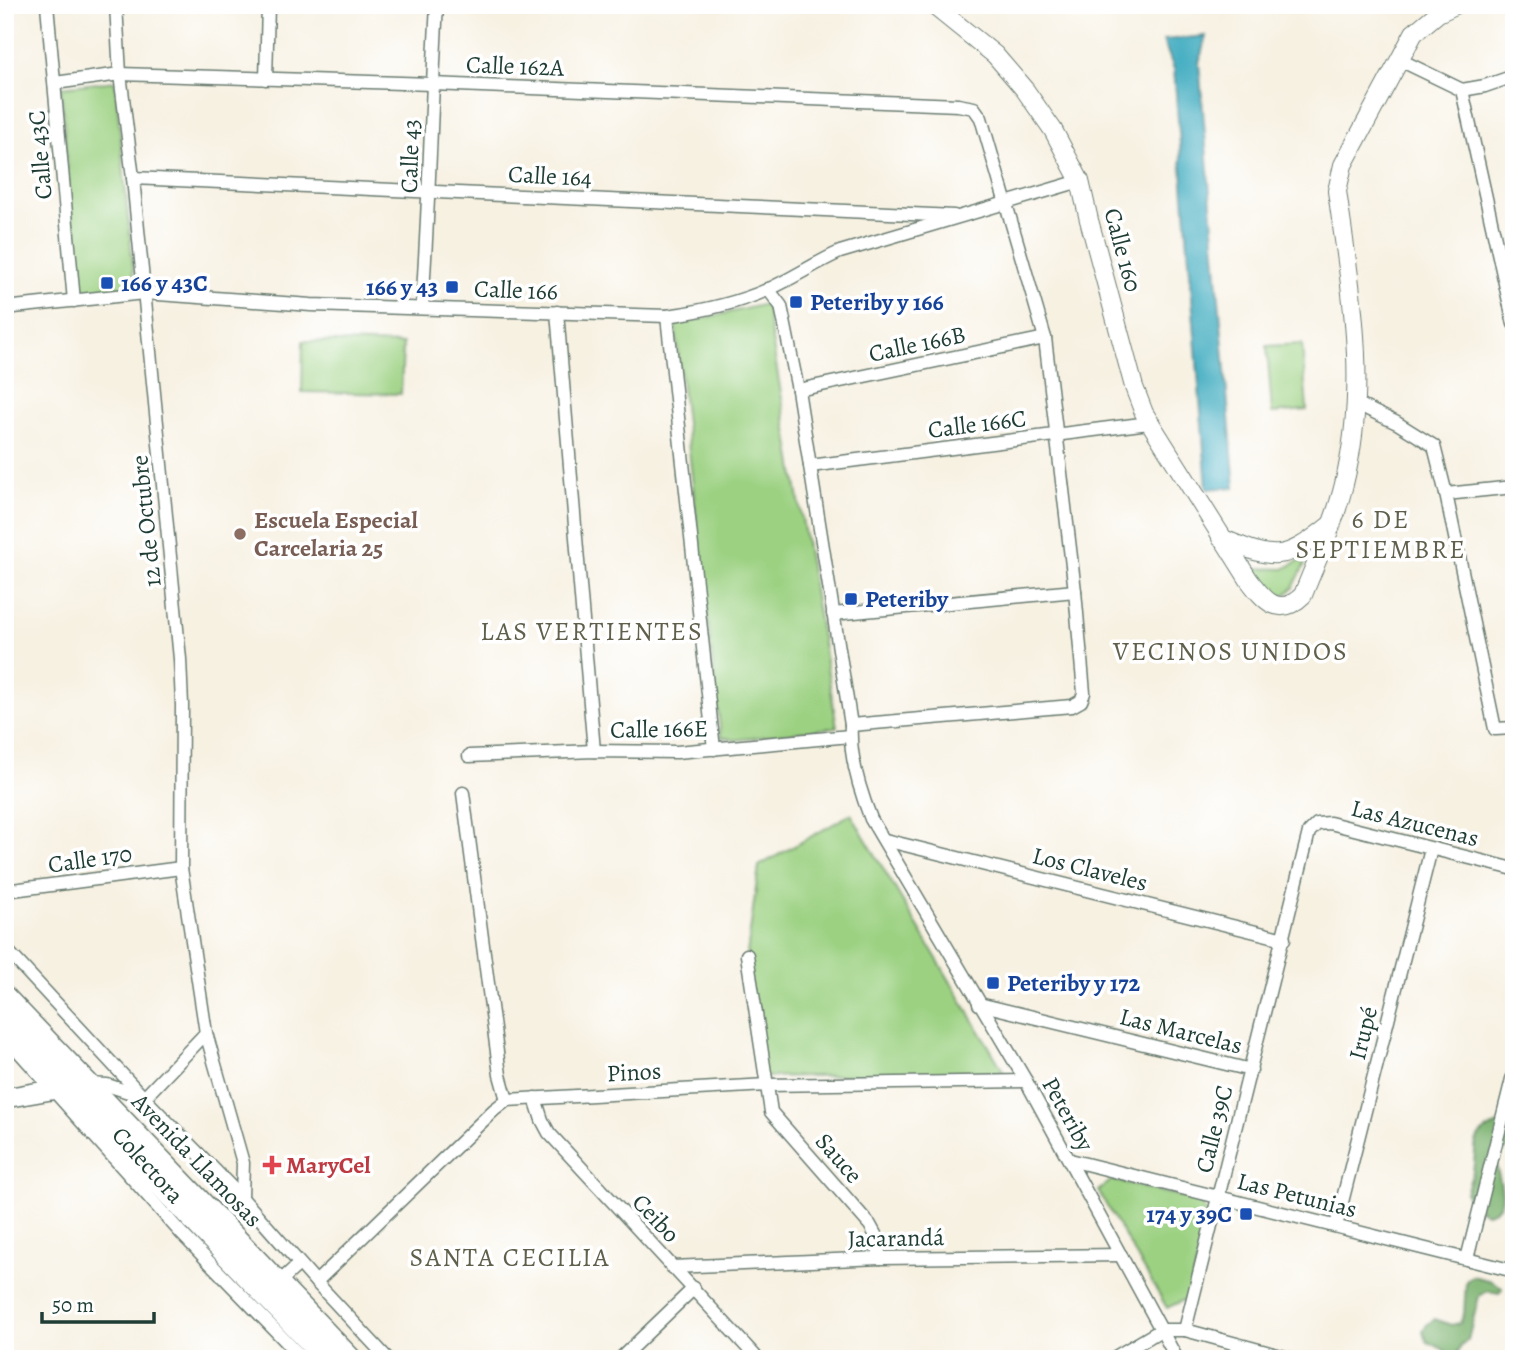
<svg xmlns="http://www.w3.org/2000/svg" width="1519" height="1364" font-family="Alegreya,serif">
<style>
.green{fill:#9cd182;stroke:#5e875b;stroke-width:2}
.forest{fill:#7db370;stroke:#4e7852;stroke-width:2}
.water{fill:#41acc0;stroke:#30747a;stroke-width:2}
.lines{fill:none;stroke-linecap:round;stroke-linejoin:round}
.minor-casing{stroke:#6b7c71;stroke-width:15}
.secondary-casing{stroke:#6b7c71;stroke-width:20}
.primary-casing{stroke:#6b7c71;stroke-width:22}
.trunk-casing{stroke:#6b7c71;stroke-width:24}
.minor{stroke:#fff;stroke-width:12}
.secondary{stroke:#fff;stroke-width:18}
.primary{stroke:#fff;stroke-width:19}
.trunk{stroke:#fff;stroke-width:21}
.transit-dot{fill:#1a4fb4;stroke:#fff;stroke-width:2.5}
.education-dot{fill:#8d6e63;stroke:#fff;stroke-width:2.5}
.health-dot{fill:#e0444e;stroke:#fff;stroke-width:2.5}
.labels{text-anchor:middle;stroke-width:7;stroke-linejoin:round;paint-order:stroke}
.street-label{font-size:24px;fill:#1f3d34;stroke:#fff}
.transit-label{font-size:24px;font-weight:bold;fill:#164399;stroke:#fff;text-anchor:start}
.education-label{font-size:24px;font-weight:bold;fill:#785e54;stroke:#fff;text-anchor:start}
.health-label{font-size:24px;font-weight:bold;fill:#be3a42;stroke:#fff;text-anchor:start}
.neighbourhood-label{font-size:26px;letter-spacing:2px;fill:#60604c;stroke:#fff}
</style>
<rect width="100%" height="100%" fill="#fff"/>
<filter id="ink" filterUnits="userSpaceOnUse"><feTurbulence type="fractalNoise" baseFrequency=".0143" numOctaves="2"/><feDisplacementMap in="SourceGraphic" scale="14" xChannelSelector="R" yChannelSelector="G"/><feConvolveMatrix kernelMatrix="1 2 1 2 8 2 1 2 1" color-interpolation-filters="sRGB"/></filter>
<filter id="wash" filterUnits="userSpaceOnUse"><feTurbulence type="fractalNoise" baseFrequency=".00686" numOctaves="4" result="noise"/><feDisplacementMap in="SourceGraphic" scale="28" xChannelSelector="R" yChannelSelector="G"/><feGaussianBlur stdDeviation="1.57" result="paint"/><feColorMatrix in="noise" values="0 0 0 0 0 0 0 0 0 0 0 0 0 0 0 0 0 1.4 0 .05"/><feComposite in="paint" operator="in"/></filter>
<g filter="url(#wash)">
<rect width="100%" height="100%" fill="#f7f1e2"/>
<!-- green -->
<g class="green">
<polygon points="115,81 135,289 78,296 61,87"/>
<polygon points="766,304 837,727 736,740 721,737 675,325"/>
<polygon points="303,341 403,344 401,394 302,392"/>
<polygon points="1302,344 1307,410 1272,413 1267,346"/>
<polygon points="1300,560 1305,564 1293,588 1285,595 1270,592 1254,571 1254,568 1284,569"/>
<polygon points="851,814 1004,1072 763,1077 746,961 759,866"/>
<polygon points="1112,1180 1199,1201 1208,1216 1188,1298 1167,1308 1098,1191"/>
</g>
<!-- forest -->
<g class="forest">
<path d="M 1514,1090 L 1514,1139 L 1509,1148 L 1498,1153 C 1497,1156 1495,1160 1496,1164 C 1498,1179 1513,1208 1486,1213 L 1471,1204 L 1466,1193 C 1468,1185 1471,1179 1473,1171 C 1478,1142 1468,1136 1501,1123 Z"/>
<polygon points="1472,1276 1492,1281 1502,1288 1501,1291 1499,1293 1487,1291 1479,1296 1468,1340 1461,1346 1457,1354 1452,1356 1441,1348 1427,1342 1423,1332 1426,1325 1435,1319 1451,1325 1460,1323 1464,1314 1466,1281"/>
</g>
<!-- water -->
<polygon class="water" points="1206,36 1199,63 1235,487 1207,489 1174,69 1163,40"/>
</g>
<g filter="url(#ink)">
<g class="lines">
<!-- minor casing -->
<g class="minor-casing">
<g id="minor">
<polyline points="47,5 74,301"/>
<polyline points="116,5 120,74 133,178 180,659 182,705 181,868 206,1033 243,1163 242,1198"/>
<polyline points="1400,60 1462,90 1514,324"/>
<polyline points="266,79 268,5"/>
<polyline points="55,83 120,74 432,84 958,105 974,108 981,118 1045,338 1075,591 1084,693 1081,701 1072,706 851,725"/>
<polyline points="1462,90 1485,86 1514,76"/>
<polyline points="133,178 954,216"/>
<path d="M 768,289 L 781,306 L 798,390 L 851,725 C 849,755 860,791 871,819 L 1026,1081 L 1177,1359"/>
<path d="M 5,308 L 144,293 L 311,305 L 667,316 C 702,311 735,304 767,290 C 792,279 815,263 840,252 L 1080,181"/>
<path d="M 422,308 C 429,207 431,106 437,5"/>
<polyline points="557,312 594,751"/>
<polyline points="667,316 714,749"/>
<polyline points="798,390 1045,338"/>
<polyline points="1357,404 1397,423 1434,446 1446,494 1495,729 1514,728"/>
<polyline points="810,466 1149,423"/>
<polyline points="1446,494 1514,487"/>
<polyline points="833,614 1075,591"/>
<polyline points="469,756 594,751 677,752 850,736"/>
<polyline points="463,793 500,1075 507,1100"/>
<polyline points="885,840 1284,939"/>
<polyline points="5,891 181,868"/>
<polyline points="5,948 144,1098 242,1198 316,1282 388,1359"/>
<polyline points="747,955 771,1112 870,1225 876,1236 880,1258"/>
<polyline points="979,1004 1251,1070"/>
<polyline points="5,1036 181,1233 303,1359"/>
<polyline points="87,1084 107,1085 141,1096"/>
<polyline points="144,1098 206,1033"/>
<polyline points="535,1098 542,1120 549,1133 758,1359"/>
<polyline points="1070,1160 1514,1271"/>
<polyline points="1336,1226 1431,849"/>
<polyline points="1467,1259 1514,1071"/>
<polyline points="672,1267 880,1258 1121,1255"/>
<polyline points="316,1282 494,1110 507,1100 767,1085 1026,1081"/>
<polyline points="274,1287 299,1264"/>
<polyline points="1185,1330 1309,832 1317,824 1330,823 1514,869"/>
<polyline points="620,1359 694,1288"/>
<polyline points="1112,1359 1161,1330 1185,1330 1292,1359"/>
</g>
</g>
<!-- secondary casing -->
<g class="secondary-casing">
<g id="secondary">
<path d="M 933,5 L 995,55 L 1025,90 L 1053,130 L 1080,181 L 1089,220 L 1134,387 L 1144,413 L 1249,580 C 1264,600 1279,619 1303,595 C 1317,559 1335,522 1344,484 C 1369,385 1351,291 1337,191 L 1343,165 L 1414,33 L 1438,13 L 1455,5"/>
<path d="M 1221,538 C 1274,560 1283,563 1329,526"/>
</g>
</g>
<!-- primary casing -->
<g class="primary-casing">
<polyline id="primary" points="5,1098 80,1085"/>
</g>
<!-- trunk casing -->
<g class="trunk-casing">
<g id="trunk">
<polyline points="5,997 351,1359"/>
<polyline points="5,1020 67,1088 326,1359"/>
</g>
</g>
<!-- minor -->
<use href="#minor" class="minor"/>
<!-- secondary -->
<use href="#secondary" class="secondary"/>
<!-- primary -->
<use href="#primary" class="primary"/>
<!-- trunk -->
<use href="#trunk" class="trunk"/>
</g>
</g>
<!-- markers -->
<g class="transit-dot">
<rect x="100" y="276" width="14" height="14" rx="3.5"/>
<rect x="445" y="280" width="14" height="14" rx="3.5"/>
<rect x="789" y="295" width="14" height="14" rx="3.5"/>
<rect x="844" y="592" width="14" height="14" rx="3.5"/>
<rect x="986" y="976" width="14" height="14" rx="3.5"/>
<rect x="1239" y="1207" width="14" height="14" rx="3.5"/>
</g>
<circle class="education-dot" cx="240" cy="534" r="7"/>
<path class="health-dot" d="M268.5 1154.5h7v7h7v7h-7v7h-7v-7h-7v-7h7z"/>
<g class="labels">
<!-- street labels -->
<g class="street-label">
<text transform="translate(515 66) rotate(2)" y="8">Calle 162A</text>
<text transform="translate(40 155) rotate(-95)" y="8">Calle 43C</text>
<text transform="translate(410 156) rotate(-88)" y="8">Calle 43</text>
<text transform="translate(550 176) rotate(3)" y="8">Calle 164</text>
<text transform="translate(1123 250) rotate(75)" y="8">Calle 160</text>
<text transform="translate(516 290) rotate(2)" y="8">Calle 166</text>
<text transform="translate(917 344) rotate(-12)" y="8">Calle 166B</text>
<text transform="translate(977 424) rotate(-7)" y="8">Calle 166C</text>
<text transform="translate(146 521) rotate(-96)" y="8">12 de Octubre</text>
<text transform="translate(659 729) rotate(-1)" y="8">Calle 166E</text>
<text transform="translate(1415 823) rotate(14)" y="8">Las Azucenas</text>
<text transform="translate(90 859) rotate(-8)" y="8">Calle 170</text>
<text transform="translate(1090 869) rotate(14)" y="8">Los Claveles</text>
<text transform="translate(1181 1031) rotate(14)" y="8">Las Marcelas</text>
<text transform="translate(1363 1033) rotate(-76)" y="8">Irupé</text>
<text transform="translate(634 1072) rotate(-3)" y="8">Pinos</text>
<text transform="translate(1068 1114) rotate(61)" y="8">Peteriby</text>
<text transform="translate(1214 1129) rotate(-76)" y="8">Calle 39C</text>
<text transform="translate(839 1158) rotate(49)" y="8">Sauce</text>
<text transform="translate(197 1160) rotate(46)" y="8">Avenida Llamosas</text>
<text transform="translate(148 1165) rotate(48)" y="8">Colectora</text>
<text transform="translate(1297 1195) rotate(14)" y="8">Las Petunias</text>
<text transform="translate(656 1218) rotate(47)" y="8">Ceibo</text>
<text transform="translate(896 1238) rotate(-1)" y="8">Jacarandá</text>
</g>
<!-- transit labels -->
<g class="transit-label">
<text x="121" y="291">166 y 43C</text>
<text x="438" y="295" text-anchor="end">166 y 43</text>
<text x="810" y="310">Peteriby y 166</text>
<text x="865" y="607">Peteriby</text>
<text x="1007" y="991">Peteriby y 172</text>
<text x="1232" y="1222" text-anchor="end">174 y 39C</text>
</g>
<!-- education labels -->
<g class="education-label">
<text x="254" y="528">Escuela Especial<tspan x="254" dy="28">Carcelaria 25</tspan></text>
</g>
<!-- health labels -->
<g class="health-label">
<text x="286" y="1173">MaryCel</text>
</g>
<!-- neighbourhood labels -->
<g class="neighbourhood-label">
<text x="1381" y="528">6 DE<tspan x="1381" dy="30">SEPTIEMBRE</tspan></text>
<text x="592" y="640">LAS VERTIENTES</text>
<text x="1231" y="660">VECINOS UNIDOS</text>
<text x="510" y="1266">SANTA CECILIA</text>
</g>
</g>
<!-- margin -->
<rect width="1519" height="1364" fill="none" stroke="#fff" stroke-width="28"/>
<!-- scale -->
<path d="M42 1312v10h112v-10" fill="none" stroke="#1f3d34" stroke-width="3.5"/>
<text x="52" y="1312" font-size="21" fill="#1f3d34" stroke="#ffffff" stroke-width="5" paint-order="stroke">50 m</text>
</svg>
